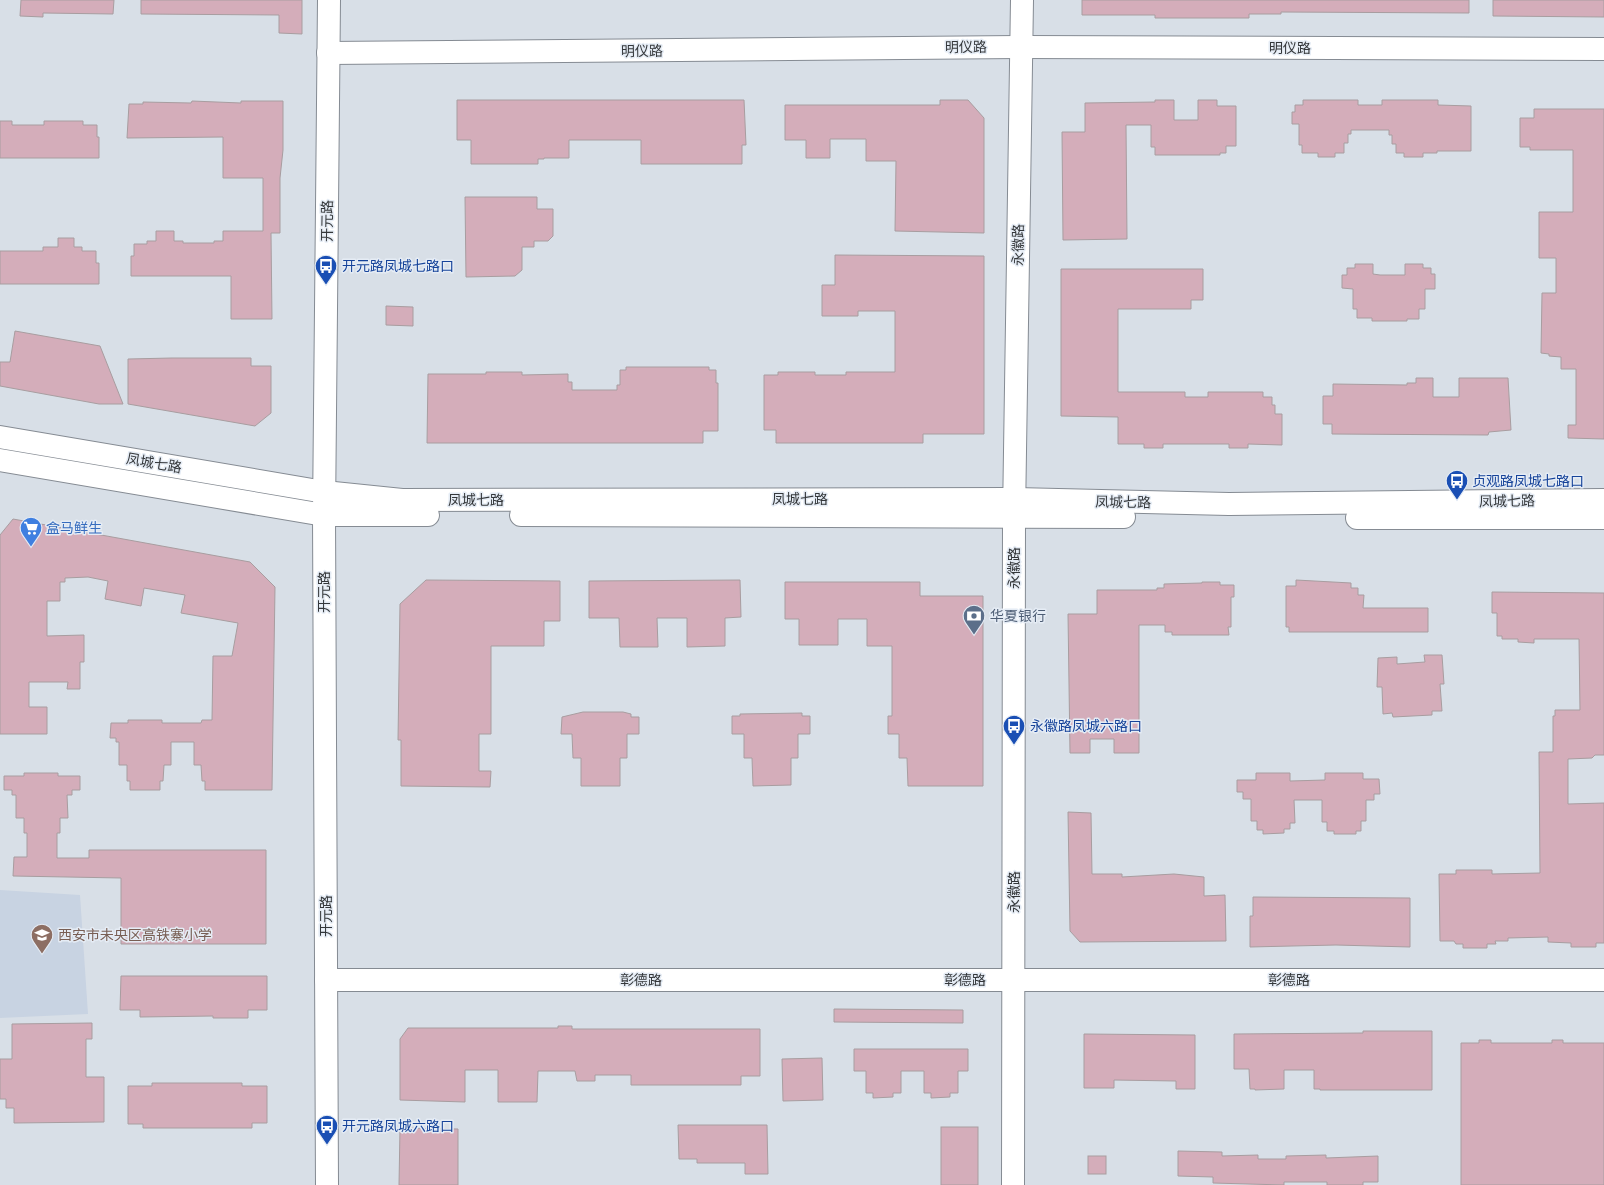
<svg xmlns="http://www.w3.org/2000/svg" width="1604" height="1185" font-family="'Archivo Narrow','Noto Sans SC',sans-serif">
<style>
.built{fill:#c8d3e2}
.building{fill:#d4adba;stroke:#a89da0}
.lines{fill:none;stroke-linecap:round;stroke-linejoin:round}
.minor-casing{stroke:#858b93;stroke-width:24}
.minor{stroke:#fff;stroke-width:22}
.labels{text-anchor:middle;stroke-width:3;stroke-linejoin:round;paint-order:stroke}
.street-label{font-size:14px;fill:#34373a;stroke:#e5ecf5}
.transit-label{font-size:14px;fill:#164399;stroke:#e5ecf5;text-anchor:start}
.shop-label{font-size:14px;fill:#366cbe;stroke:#e5ecf5;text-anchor:start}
.service-label{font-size:14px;fill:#4e5e75;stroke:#e5ecf5;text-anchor:start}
.education-label{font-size:14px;fill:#785e54;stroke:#e5ecf5;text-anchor:start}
</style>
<rect width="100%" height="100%" fill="#d8dfe7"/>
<!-- built -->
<polygon class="built" points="0,890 80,895 88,1014 0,1018"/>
<!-- building -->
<g class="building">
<polygon points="21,0 114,0 113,14 43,13 43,17 20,16"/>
<polygon points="141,0 302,0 302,34 279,33 279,15 141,14"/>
<polygon points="1082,0 1469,0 1469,13 1281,12 1281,14 1249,14 1249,18 1155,18 1155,15 1082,15"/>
<polygon points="1493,0 1604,0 1604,17 1493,16"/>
<polygon points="457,100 744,100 746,145 742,145 742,164 641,164 641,140 569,140 569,158 544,158 544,159 538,159 538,164 471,164 471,140 457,140"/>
<polygon points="940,100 968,100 984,118 984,233 895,231 896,161 866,161 866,139 830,139 830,158 806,158 806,140 785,140 785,105 940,105"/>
<polygon points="1155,100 1174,100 1174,120 1198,120 1198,100 1217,100 1217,106 1236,106 1236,146 1226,146 1226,153 1220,153 1220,155 1155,155 1155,147 1151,147 1151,125 1126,125 1127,239 1063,240 1062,132 1085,132 1085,103 1155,102"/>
<polygon points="1303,100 1358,100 1358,105 1382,105 1382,100 1438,100 1438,105 1471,106 1471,151 1437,151 1437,153 1423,153 1423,157 1404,157 1404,153 1396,153 1396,144 1392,144 1392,135 1389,135 1389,130 1351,130 1351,134 1348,134 1348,143 1344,143 1344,153 1335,153 1335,157 1318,157 1318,153 1302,153 1302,145 1299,145 1299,124 1292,124 1292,112 1295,112 1295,105 1303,105"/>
<polygon points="192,101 241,103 241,101 283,101 283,150 280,178 280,233 271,233 272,319 231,319 231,276 131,276 131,256 134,256 134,244 147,244 147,241 156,241 156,231 174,231 174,241 183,241 183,243 214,243 214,241 223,241 223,231 263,231 263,178 223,178 223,137 127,138 129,104 143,104 143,102 191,103"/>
<polygon points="1534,109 1604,109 1604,439 1568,438 1568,425 1576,425 1576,369 1561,369 1561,357 1549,356 1549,354 1541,353 1542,293 1556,293 1556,258 1539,258 1539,212 1573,212 1573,150 1530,150 1530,147 1520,147 1520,118 1534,118"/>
<polygon points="0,121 12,121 12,125 44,125 44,121 83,121 83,125 97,125 97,137 99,137 99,158 0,158"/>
<polygon points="465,197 537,197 537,209 553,209 553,236 548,241 534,241 534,247 522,247 522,270 515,276 466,277"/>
<polygon points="58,238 74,238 74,247 82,247 82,251 96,251 96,263 99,263 99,284 0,284 0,251 43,251 43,247 58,247"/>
<polygon points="835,255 984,256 984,434 923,434 923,443 776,443 776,430 764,430 764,375 778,375 778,372 815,372 815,375 846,375 846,372 895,372 895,311 858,311 858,316 822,316 822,285 835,285"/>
<polygon points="1355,264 1373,264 1373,274 1380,275 1405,275 1405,264 1423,264 1423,268 1431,268 1431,274 1435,274 1435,289 1425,289 1425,309 1419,309 1419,319 1407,319 1407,321 1372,321 1372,318 1357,318 1357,309 1353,309 1353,289 1342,288 1342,275 1347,275 1347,268 1355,268"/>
<polygon points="1061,269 1203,269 1203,300 1191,300 1191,309 1118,309 1118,392 1185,392 1185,397 1208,397 1208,392 1263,392 1263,397 1272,397 1272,405 1275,405 1275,414 1282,414 1282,445 1248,444 1248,448 1229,448 1229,444 1163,444 1163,448 1144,448 1144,444 1118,444 1118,417 1061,416"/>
<polygon points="386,306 413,307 413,326 386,325"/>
<polygon points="15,331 100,346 123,404 99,404 0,386 0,362 10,362"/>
<polygon points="172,358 251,358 251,366 271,366 271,413 255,426 128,404 128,359"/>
<polygon points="626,367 709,367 709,370 716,370 716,383 718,383 718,431 703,431 703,443 427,443 428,374 486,374 486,372 522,372 522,375 568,374 568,382 572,382 572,390 617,390 617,385 620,385 620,370 626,370"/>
<polygon points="1416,378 1433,378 1433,397 1459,397 1459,378 1508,378 1511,430 1489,432 1488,435 1332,434 1332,424 1323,424 1323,396 1333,396 1333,384 1407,385 1407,383 1416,383"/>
<polygon points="13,519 250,562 275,587 272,790 205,790 205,781 202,781 201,765 194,765 194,742 171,742 171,765 164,765 163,781 160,781 160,790 130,790 130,781 127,781 127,765 119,765 119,742 116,742 116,738 110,738 111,723 128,723 128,720 162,720 162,723 201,723 202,720 212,720 213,656 232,656 238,623 181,613 185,595 144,588 141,606 105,599 108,581 88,577 65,578 65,582 60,582 60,601 47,601 47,636 84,635 84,662 80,662 80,689 67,689 68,682 29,682 29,707 47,707 47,734 0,734 0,535"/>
<polygon points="426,580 560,581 560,621 544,621 544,646 491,646 491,734 479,734 479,771 491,771 490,787 401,786 401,740 398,740 400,604"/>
<polygon points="740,580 741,617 725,618 725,646 687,647 687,618 657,618 658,647 620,647 619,618 589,618 589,581"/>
<polygon points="1296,580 1351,583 1351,588 1358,588 1358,595 1364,595 1363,608 1428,608 1428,632 1289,632 1289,627 1286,627 1286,586 1296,586"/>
<polygon points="785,582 920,582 920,596 983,596 983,786 908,786 907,758 899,758 899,734 888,734 888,716 892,716 892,646 867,646 867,619 838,619 838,645 799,645 799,619 785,619"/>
<polygon points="1202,582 1220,582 1220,585 1234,585 1234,597 1231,597 1231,627 1228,627 1229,635 1172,635 1172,632 1165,632 1165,625 1139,625 1139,753 1114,753 1114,739 1090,739 1090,753 1070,753 1068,614 1097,614 1097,590 1157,590 1157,588 1164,588 1164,584 1202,583"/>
<polygon points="1492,592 1604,593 1604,755 1595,755 1592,758 1568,759 1568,804 1604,803 1604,943 1596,943 1596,947 1571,947 1571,943 1548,942 1548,937 1508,938 1508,941 1495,941 1496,944 1487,944 1487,948 1463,948 1463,944 1456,944 1454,941 1440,941 1439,874 1456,874 1456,870 1492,870 1492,874 1540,873 1539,752 1553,752 1553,716 1555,716 1555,710 1580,710 1579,639 1534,639 1534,643 1518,642 1518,639 1502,639 1502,636 1497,636 1497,613 1492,613"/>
<polygon points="1424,655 1442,655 1444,684 1440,684 1442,711 1432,711 1432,715 1393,717 1392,713 1383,714 1382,687 1377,687 1378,658 1397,657 1397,664 1425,662"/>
<polygon points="583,712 623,712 631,714 631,717 639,717 639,734 627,734 627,758 620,758 620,786 581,786 581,758 573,758 572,734 561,734 562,717"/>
<polygon points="802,713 802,716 810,716 810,734 798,734 798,758 791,758 791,785 753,786 752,758 744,758 744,734 732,734 732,716 740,716 740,714"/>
<polygon points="24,773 58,773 58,776 80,776 80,790 72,790 72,795 67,795 68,818 60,818 60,833 57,833 57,858 89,858 89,850 266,850 266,944 121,944 121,878 13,876 14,857 27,857 27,833 24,833 24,818 16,818 16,795 12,795 12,790 4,790 4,776 24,776"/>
<polygon points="1256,773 1290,773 1290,781 1325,780 1325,773 1363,773 1363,779 1379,779 1380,794 1374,794 1374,800 1366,800 1366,821 1361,821 1361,831 1356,831 1356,834 1334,834 1334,831 1327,831 1327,822 1322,822 1322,800 1294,800 1295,823 1290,823 1290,829 1284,829 1284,833 1263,834 1263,830 1257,830 1257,821 1251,821 1251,799 1243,799 1243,792 1237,792 1237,780 1256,780"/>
<polygon points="1068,812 1091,813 1092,874 1122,874 1122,877 1174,874 1204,877 1204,896 1225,895 1226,941 1080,942 1070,931"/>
<polygon points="1253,897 1410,898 1410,947 1336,945 1250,947 1250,916 1253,916"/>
<polygon points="121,976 267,976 267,1010 248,1010 248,1018 213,1018 213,1016 140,1017 140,1010 120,1010"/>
<polygon points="834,1009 963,1010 963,1023 834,1022"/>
<polygon points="92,1023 92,1039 86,1039 86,1077 104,1077 104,1122 14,1123 14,1108 6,1108 6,1099 0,1099 0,1059 12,1059 12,1024"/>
<polygon points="558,1026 572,1026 572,1029 760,1029 760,1076 741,1076 741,1085 631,1085 631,1075 595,1075 595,1081 577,1081 575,1071 538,1071 537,1102 498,1102 498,1070 465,1070 465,1102 400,1100 400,1039 408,1028 558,1028"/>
<polygon points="1363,1031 1432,1031 1432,1090 1320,1090 1320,1089 1314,1089 1314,1070 1284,1070 1284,1089 1255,1090 1255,1089 1250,1089 1249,1069 1234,1069 1234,1034 1363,1033"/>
<polygon points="1084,1034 1195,1035 1195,1089 1176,1089 1176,1081 1114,1080 1114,1088 1084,1088"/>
<polygon points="1479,1040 1491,1040 1491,1043 1552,1043 1552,1040 1563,1040 1563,1043 1604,1043 1604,1185 1461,1185 1461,1043 1479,1043"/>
<polygon points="854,1049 968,1049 968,1071 958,1071 958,1093 950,1093 950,1097 931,1098 931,1093 924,1093 924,1071 901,1071 901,1093 893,1093 893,1097 873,1098 873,1093 866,1093 866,1071 854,1071"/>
<polygon points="822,1058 823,1100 783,1101 782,1059"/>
<polygon points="152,1083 242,1083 242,1086 267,1086 267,1123 252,1123 252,1128 143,1128 143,1124 128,1124 128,1086 152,1086"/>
<polygon points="678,1125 767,1125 768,1174 745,1174 745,1163 697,1163 697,1159 679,1159"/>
<rect x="941" y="1127" width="37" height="58"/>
<polygon points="400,1128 458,1129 458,1185 399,1185"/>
<polygon points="1178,1151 1222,1152 1222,1156 1258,1155 1258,1159 1286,1159 1286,1156 1326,1155 1326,1158 1378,1156 1378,1182 1363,1182 1363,1185 1327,1185 1327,1182 1284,1182 1284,1185 1213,1183 1213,1177 1178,1176"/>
<rect x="1088" y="1156" width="18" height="18"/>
</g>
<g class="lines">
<!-- minor casing -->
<g class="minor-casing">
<g id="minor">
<polyline points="328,53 1022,47 1604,49"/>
<polyline points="0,437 324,492 402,500 1014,499 1229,504 1604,500"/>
<polyline points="0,460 324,515 428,515"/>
<polyline points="521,515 1124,517"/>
<polyline points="1357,518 1604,518"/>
<polyline points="326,980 1604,980"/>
<polyline points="327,1185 324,515 329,0"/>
<polyline points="1013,1185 1014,516 1022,0"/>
</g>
</g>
<!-- minor -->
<use href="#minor" class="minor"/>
</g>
<!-- icons -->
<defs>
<g id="bus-pin" transform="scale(1.15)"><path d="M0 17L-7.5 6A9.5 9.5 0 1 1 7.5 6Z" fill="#1a4fb4" stroke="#e5ecf5"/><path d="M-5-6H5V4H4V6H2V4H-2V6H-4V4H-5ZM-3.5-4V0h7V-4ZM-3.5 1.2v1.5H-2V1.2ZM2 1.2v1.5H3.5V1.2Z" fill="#fff"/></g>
<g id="supermarket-pin" transform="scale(1.15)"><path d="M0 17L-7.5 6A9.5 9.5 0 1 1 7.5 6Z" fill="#3f7fe0" stroke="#e5ecf5"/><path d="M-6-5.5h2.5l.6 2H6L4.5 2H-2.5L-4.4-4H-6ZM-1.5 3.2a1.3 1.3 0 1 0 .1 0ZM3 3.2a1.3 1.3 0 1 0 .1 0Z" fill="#fff"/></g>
<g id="bank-pin" transform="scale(1.15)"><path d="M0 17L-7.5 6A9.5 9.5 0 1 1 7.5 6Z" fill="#5c6f8a" stroke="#e5ecf5"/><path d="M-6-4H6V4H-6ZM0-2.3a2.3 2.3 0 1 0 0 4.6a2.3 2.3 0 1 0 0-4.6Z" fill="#fff"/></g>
<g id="school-pin" transform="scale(1.15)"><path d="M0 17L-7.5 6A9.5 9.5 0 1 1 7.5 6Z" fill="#8d6e63" stroke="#e5ecf5"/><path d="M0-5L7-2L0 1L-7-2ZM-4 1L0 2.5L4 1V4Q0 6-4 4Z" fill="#fff"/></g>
</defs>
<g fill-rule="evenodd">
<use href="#bus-pin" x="326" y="266"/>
<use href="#bus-pin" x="1457" y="481"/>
<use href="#supermarket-pin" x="31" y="528"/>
<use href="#bank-pin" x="974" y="616"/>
<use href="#bus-pin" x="1014" y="726"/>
<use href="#school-pin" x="42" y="935"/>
<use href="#bus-pin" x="327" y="1126"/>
</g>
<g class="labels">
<!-- street labels -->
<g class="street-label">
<text transform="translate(966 47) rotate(-1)" y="5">明仪路</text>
<text x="1290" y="53">明仪路</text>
<text transform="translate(642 51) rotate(-1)" y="5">明仪路</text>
<text transform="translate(327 221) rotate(-89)" y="5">开元路</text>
<text transform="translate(1018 245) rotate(-89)" y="5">永徽路</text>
<text transform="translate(154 463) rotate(10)" y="5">凤城七路</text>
<text x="800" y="504">凤城七路</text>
<text x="476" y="505">凤城七路</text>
<text transform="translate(1507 501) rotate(-1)" y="5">凤城七路</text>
<text transform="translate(1123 502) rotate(1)" y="5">凤城七路</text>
<text transform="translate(1014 568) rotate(-90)" y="5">永徽路</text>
<text transform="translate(324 592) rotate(-90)" y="5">开元路</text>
<text transform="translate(1014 892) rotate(-90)" y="5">永徽路</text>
<text transform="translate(326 916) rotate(-90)" y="5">开元路</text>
<text x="641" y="985">彰德路</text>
<text x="965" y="985">彰德路</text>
<text x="1289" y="985">彰德路</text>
</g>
<!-- transit labels -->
<g class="transit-label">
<text x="342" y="271">开元路凤城七路口</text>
<text x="1472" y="486">贞观路凤城七路口</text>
<text x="1030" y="731">永徽路凤城六路口</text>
<text x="342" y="1131">开元路凤城六路口</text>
</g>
<!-- shop labels -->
<g class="shop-label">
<text x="46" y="533">盒马鲜生</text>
</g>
<!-- service labels -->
<g class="service-label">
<text x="990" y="621">华夏银行</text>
</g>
<!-- education labels -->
<g class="education-label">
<text x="58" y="940">西安市未央区高铁寨小学</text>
</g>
</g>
</svg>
